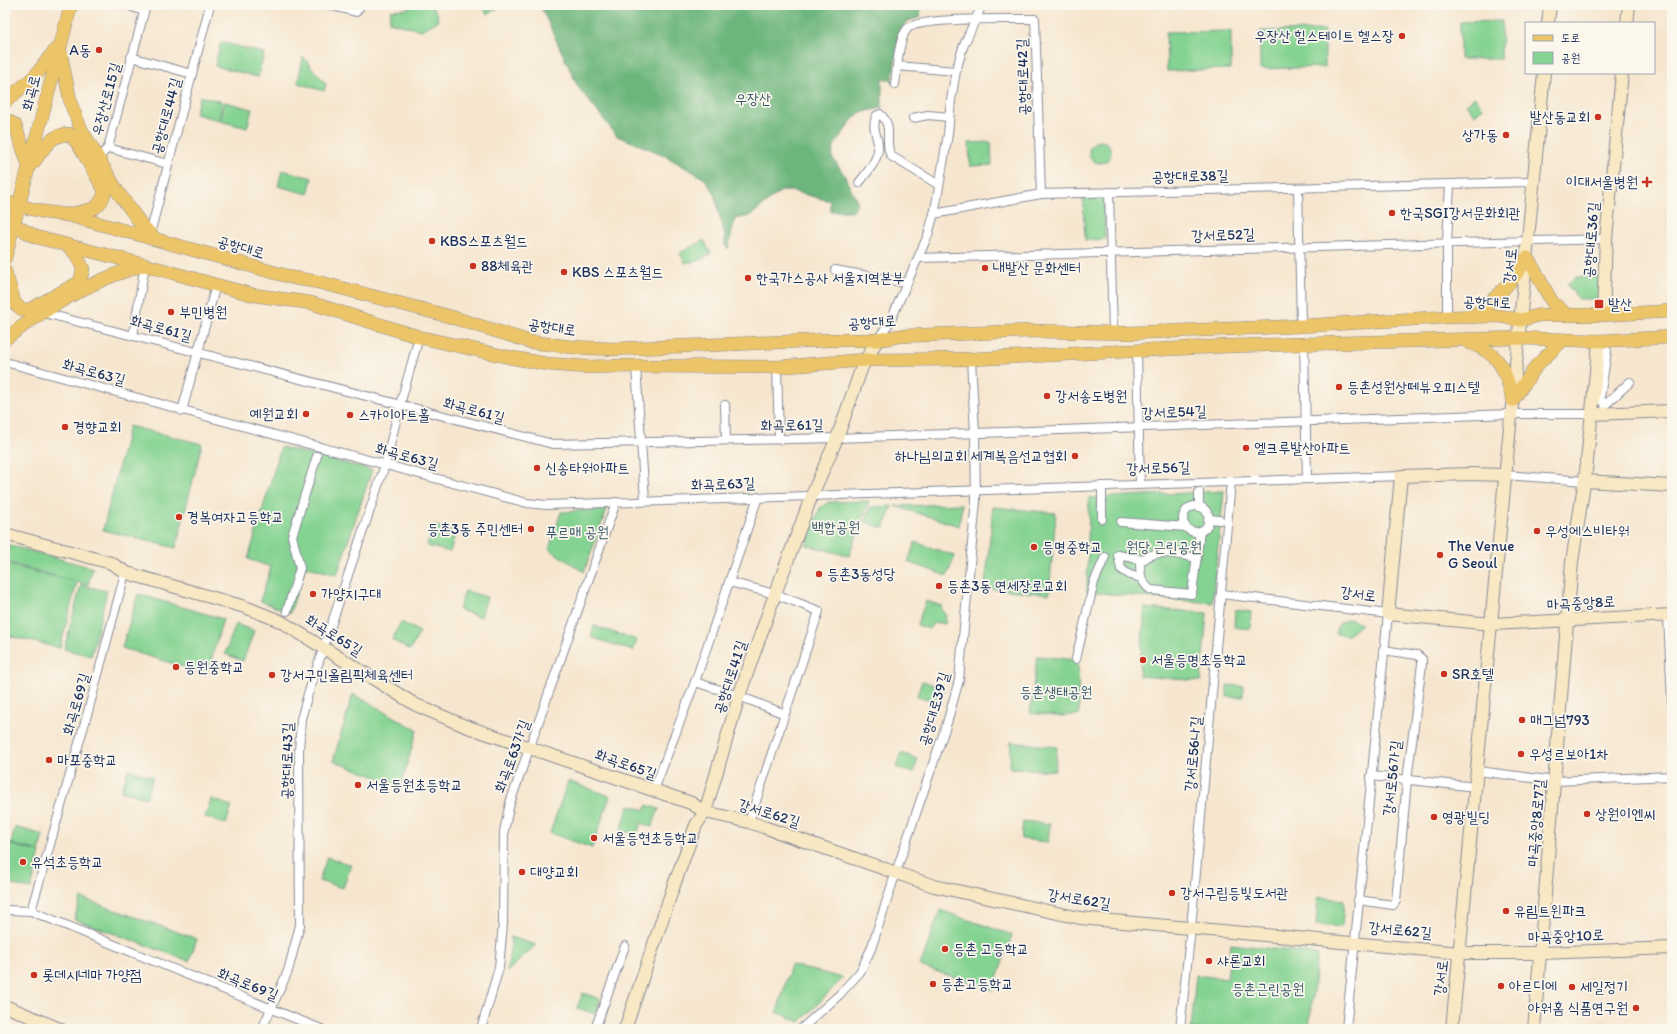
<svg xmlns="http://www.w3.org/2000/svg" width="1677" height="1034" font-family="Itim,'Poor Story',sans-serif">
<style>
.green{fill:#85d392;stroke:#508178}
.forest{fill:#6cb57c;stroke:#44726d}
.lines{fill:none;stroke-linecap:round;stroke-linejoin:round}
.street-casing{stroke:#888a96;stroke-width:10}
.secondary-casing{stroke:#888a96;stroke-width:14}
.primary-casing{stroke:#888a96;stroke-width:14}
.street{stroke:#fff;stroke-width:8}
.secondary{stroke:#f8e8c3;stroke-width:12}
.primary{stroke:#edc569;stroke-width:13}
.poi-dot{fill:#c8321e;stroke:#fbf7ec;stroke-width:1.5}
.labels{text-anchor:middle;stroke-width:3.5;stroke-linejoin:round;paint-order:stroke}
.poi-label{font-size:15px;fill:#1b2f5e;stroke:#fbf7ec;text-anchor:start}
.street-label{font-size:15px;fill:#1b2f5e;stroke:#fbf7ec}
.park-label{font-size:15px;fill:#36586b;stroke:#fbf7ec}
</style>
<rect width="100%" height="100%" fill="#fbf7ec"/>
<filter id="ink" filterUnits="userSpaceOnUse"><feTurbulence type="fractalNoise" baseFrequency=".025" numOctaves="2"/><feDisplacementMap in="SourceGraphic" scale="8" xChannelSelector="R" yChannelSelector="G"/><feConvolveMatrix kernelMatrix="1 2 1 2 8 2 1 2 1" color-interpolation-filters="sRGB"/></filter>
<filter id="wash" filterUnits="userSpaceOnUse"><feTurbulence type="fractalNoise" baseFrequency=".012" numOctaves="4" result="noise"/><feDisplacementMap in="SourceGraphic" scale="16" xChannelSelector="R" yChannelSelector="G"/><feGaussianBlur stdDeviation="0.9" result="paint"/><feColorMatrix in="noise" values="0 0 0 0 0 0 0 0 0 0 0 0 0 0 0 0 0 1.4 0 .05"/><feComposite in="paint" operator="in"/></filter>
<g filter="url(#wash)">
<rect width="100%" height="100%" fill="#f6e6cf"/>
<!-- green -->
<g class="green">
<polygon points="415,5 431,6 437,13 438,21 421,30 389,22 391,10 406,9"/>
<polygon points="482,5 504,5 487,14"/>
<polygon points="1502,21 1501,59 1460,59 1460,22"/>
<polygon points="1325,30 1325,67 1260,69 1260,31"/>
<polygon points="1231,31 1231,69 1167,71 1166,32"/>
<polygon points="221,42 264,53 258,77 215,66"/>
<polygon points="303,57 326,84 324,91 298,83"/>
<polygon points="200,96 223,102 219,120 195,114"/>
<polygon points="1475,97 1483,108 1475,115 1466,104"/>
<polygon points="225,102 252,109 247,128 220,121"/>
<circle cx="1100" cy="152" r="11"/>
<polygon points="991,142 992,165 970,166 969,143"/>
<polygon points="282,170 312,178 308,194 278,186"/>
<polygon points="1104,198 1105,239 1085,240 1083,199"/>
<polygon points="704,240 711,254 697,261 685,263 680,253"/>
<polygon points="1577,277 1600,277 1600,299 1579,299 1567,285"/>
<polygon points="129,426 202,444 176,548 103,530"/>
<polygon points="281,447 372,470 337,575 305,566 290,613 260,601 271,567 248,559"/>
<polygon points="1224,491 1212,603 1087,592 1089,498"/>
<polygon points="869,501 849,556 806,545 820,508 829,502"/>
<polygon points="962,504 959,526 895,506"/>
<polygon points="892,506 884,528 865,522 870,507"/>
<polygon points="993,507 1056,513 1049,594 985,588"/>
<polygon points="607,509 584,572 549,549 561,512"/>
<polygon points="433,525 456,531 450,552 427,546"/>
<polygon points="915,542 955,556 947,576 908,562"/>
<polygon points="5,544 93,568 88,585 77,582 60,648 5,635 5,564 72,581 5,562"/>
<polygon points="81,585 107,591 91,656 64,649"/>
<polygon points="465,591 487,597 481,617 459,610"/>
<polygon points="138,594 223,619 207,674 122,648"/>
<polygon points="926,601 942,606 941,609 946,616 945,624 934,622 929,629 917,625"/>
<polygon points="1145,608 1207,613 1201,681 1139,676"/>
<polygon points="1235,610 1251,612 1250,629 1234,627"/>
<path d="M 1350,619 L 1361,624 L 1348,635 L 1336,634 C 1336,624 1341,622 1350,619 Z"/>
<polygon points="401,622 420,632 410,650 392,640"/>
<polygon points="236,624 254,631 243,661 225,654"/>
<polygon points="594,626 637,640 633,651 591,637"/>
<polygon points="1037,656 1078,660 1079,715 1057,716 1030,713"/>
<polygon points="922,681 944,688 939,702 917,696"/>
<polygon points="1227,685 1243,686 1243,697 1227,697"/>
<polygon points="353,694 417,730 401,786 333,761"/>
<polygon points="1011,742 1057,747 1055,771 1010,768"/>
<polygon points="901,753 918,759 913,773 896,767"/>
<polygon points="128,769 153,777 146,798 121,791"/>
<polygon points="568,781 610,796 592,848 550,833"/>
<polygon points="211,799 232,806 226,824 205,817"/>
<polygon points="629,805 645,810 647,805 659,809 652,827 641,823 637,835 621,830"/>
<polygon points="1023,821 1050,824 1048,842 1021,839"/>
<polygon points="15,827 43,835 39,851 11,844"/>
<polygon points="7,844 40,852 31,889 5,883 5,852"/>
<polygon points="327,857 351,865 343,888 319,881"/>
<polygon points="1318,897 1344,900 1342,927 1316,925"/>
<polygon points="81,898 197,939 189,961 74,919"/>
<polygon points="940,910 1012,935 993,990 920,966"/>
<polygon points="510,937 536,945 507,972 511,944"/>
<polygon points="1231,944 1317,954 1309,1029 1191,1029 1196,975 1227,979"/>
<polygon points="791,965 843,978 800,1022 777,1012"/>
<polygon points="583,993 600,999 595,1014 577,1008"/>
</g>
<!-- forest -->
<polygon class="forest" points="540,5 919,5 921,17 908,21 900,30 892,81 882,78 882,108 867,111 855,116 834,146 832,157 845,176 858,203 853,211 830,211 830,201 792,191 781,191 750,216 735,219 728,249 725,245 725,236 714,193 705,179 662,154 617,136 578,87"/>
</g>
<g filter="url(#ink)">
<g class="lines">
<!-- street casing -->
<g class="street-casing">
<g id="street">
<polyline points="127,5 144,11"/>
<polyline points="329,5 356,12 361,5"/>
<polyline points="131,57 192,74"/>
<polyline points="897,66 956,71"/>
<path d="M 895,84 C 897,71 898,37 908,28 C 920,17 1014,19 1035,19 L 1041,194"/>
<polyline points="913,118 928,115 949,117"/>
<polyline points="108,148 168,164"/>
<polyline points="98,158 108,148 146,5"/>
<path d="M 859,183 C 867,172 880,159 878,144 C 876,131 872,129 876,116 L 880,114 C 895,127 883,141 891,156 L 939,185"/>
<polyline points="1298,188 1301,326"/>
<polyline points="1109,192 1113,331"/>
<polyline points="934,214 1041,194 1534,182"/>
<polyline points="150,234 210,5"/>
<polyline points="919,258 1606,239"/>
<polyline points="835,270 907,283"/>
<polyline points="44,313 553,444 837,438 1511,414 1592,414"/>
<polyline points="1447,317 1447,242 1450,184"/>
<polyline points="133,336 145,265"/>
<polyline points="877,340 890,322 928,235 935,210 948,134 951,100 956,71 963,47 982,5"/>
<polyline points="1304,344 1307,479"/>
<polyline points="1137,351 1140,484"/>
<polyline points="1607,351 1600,398 1605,405 1630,382"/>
<polyline points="5,362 527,503 546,505 1401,476"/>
<polyline points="636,366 645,501"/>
<polyline points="777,367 779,439"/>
<polyline points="725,405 726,440"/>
<polyline points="182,411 216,285"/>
<polyline points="1505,475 1585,481"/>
<polyline points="1199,492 1199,507"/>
<circle cx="1196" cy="519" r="13"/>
<polyline points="1102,519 1102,486"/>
<polyline points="1208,519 1220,520"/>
<polyline points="1121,522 1186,527"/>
<path d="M 1197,558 C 1177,555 1155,546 1140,563 C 1140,574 1141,583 1151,590 L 1192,594 L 1200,531"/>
<polyline points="1141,578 1130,575 1121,569 1118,555 1143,560"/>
<polyline points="729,582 775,594 819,611 749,822"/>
<polyline points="1221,594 1388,614 1346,1029"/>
<polyline points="287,611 300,568 292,536 317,456"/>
<polyline points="1668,615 1672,702"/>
<polyline points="1076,659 1094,582 1105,557"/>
<polyline points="695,682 758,497"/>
<polyline points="1478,771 1555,781 1672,776"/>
<polyline points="1371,776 1476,787"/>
<polyline points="654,790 695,682 739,696 785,714"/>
<polyline points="1358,900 1393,905 1396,901 1407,780 1422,664 1422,659 1417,655 1383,650"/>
<polyline points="5,910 31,911 321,1029"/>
<polyline points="31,911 89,708 124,577 127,573"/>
<polyline points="262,1029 288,971 300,925 299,751 301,719 308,694 385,465 400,405 419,337"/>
<polyline points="481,1029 499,968 503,924 504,831 510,803 616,502"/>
<polyline points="595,1029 625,946"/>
<polyline points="801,1029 839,995 860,972 871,949 896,872 947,723 959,680 976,501 975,433 971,359"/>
<polyline points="1180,1029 1191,928 1231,481"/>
</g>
</g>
<!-- secondary casing -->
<g class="secondary-casing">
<g id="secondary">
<polyline points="1548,23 1550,5"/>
<polyline points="1627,23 1629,5"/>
<polyline points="1603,315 1606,239 1622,73"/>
<polyline points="1592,414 1672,411"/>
<polyline points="1505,475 1471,474 1401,476 1388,614 1492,624 1672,615"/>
<polyline points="1585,481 1672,486"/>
<polyline points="5,534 111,563 127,573 245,607 280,621 416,705 465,726 691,803 705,812 749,822 934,886 1080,918 1460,953 1541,953 1672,948"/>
<polyline points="5,1006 60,1029"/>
<polyline points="625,1029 674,885 696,825 705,812 739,696 775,594 812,495 837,438 862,367 877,340"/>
<polyline points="1452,1029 1544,73"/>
<polyline points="1534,1029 1572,562 1586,471 1599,341"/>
</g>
</g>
<!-- primary casing -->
<g class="primary-casing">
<g id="primary">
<polyline points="60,51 71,104 81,129 118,192 141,224 155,239"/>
<polyline points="5,102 36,75 55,50"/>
<polyline points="5,119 15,125 29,166"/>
<path d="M 33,163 C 44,149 49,135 69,134 L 78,144 L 105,191 C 101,211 87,211 70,214"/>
<polyline points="5,202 44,212 68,215 294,278 318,282 448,316 531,342 572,347 613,349 831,340 877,340 899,336 1032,331 1127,333 1301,326 1447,317 1499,316 1521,320 1540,315 1603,315 1672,311"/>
<polyline points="5,223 14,225 36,237 145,265 216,285 254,295 311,303 419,337 508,357 547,364 586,367 627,366 777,367 866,360 971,359 1229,346 1519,338 1599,341 1672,337"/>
<polyline points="5,258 71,5"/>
<polyline points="5,271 15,304 23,310 31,309 80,282 83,269 76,254 68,246"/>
<path d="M 1472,317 C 1495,300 1512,283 1527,258 L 1534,269 L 1552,302 L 1566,314"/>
<path d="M 5,339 C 45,309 95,278 144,265"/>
<path d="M 1468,342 C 1502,355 1504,368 1513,400"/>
<polyline points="1513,400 1537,365 1563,340"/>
</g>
</g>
<!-- street -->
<use href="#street" class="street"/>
<!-- secondary -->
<use href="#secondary" class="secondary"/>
<!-- primary -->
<use href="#primary" class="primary"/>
</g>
</g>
<!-- markers -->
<g class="poi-dot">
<circle cx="1402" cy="36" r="4"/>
<circle cx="99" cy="50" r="4"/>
<circle cx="1598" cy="117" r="4"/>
<circle cx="1506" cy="135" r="4"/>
<path d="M1645 176h4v4h4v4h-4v4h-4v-4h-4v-4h4z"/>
<circle cx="1392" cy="213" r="4"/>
<circle cx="432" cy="241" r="4"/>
<circle cx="473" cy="266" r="4"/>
<circle cx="985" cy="268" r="4"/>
<circle cx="564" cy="272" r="4"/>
<circle cx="748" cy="278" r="4"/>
<rect x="1594" y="299" width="10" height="10" rx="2"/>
<circle cx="171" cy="312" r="4"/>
<circle cx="1339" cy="387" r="4"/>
<circle cx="1047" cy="396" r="4"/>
<circle cx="306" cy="414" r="4"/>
<circle cx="350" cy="415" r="4"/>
<circle cx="65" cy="427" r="4"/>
<circle cx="1246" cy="448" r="4"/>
<circle cx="1075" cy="456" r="4"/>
<circle cx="537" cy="468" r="4"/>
<circle cx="179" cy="517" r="4"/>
<circle cx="531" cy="529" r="4"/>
<circle cx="1537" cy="531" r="4"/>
<circle cx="1034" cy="547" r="4"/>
<circle cx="1440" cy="555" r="4"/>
<circle cx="819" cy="574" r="4"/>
<circle cx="939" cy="586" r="4"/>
<circle cx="313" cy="594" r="4"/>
<circle cx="1143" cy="660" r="4"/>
<circle cx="176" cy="667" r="4"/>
<circle cx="1444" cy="674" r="4"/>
<circle cx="272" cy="675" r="4"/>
<circle cx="1522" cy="720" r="4"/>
<circle cx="1521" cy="754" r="4"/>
<circle cx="49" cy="760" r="4"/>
<circle cx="358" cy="785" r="4"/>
<circle cx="1587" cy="814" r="4"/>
<circle cx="1434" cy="817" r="4"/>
<circle cx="594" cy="838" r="4"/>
<circle cx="23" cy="862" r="4"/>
<circle cx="522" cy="872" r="4"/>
<circle cx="1172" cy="893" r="4"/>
<circle cx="1506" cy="911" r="4"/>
<circle cx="945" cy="949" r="4"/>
<circle cx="1209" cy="961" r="4"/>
<circle cx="34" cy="975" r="4"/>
<circle cx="933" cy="984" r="4"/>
<circle cx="1501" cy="986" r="4"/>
<circle cx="1572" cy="987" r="4"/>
<circle cx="1636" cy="1008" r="4"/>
</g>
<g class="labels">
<!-- poi labels -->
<g class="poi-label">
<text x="1394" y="41" text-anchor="end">우장산 힐스테이트 헬스장</text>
<text x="91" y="55" text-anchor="end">A동</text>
<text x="1590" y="122" text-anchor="end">발산동교회</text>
<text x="1498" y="140" text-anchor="end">상가동</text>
<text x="1638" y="187" text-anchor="end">이대서울병원</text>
<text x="1400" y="218">한국SGI강서문화회관</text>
<text x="440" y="246">KBS스포츠월드</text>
<text x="481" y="271">88체육관</text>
<text x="993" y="273">내발산 문화센터</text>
<text x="572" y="277">KBS 스포츠월드</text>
<text x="756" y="283">한국가스공사 서울지역본부</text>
<text x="1608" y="309">발산</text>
<text x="179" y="317">부민병원</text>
<text x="1347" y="392">등촌성원상떼뷰오피스텔</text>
<text x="1055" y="401">강서송도병원</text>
<text x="298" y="419" text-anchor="end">예원교회</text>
<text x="358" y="420">스카이아트홀</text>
<text x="73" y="432">경향교회</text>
<text x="1254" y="453">엘크루발산아파트</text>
<text x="1067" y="461" text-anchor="end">하나님의교회 세계복음선교협회</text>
<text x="545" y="473">신송타워아파트</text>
<text x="187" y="522">경복여자고등학교</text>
<text x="523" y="534" text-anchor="end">등촌3동 주민센터</text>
<text x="1545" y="536">우성에스비타워</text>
<text x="1448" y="551">The Venue<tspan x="1448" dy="17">G Seoul</tspan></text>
<text x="1042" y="552">등명중학교</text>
<text x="827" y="579">등촌3동성당</text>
<text x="947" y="591">등촌3동 연세장로교회</text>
<text x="321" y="599">가양지구대</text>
<text x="1151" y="665">서울등명초등학교</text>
<text x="184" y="672">등원중학교</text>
<text x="1452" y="679">SR호텔</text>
<text x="280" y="680">강서구민올림픽체육센터</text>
<text x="1530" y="725">매그넘793</text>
<text x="1529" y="759">우성르보아1차</text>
<text x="57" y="765">마포중학교</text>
<text x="366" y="790">서울등원초등학교</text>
<text x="1595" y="819">상원이엔씨</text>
<text x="1442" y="822">영광빌딩</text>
<text x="602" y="843">서울등현초등학교</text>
<text x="31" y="867">유석초등학교</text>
<text x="530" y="877">대양교회</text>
<text x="1180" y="898">강서구립등빛도서관</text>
<text x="1514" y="916">유림트윈파크</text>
<text x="953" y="954">등촌 고등학교</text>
<text x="1217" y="966">샤론교회</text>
<text x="42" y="980">롯데시네마 가양점</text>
<text x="941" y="989">등촌고등학교</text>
<text x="1509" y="991">아르디에</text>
<text x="1580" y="992">세일정기</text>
<text x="1628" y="1013" text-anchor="end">아워홈 식품연구원</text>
</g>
<!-- street labels -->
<g class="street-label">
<text transform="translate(1023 77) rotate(-92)" y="5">공항대로42길</text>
<text transform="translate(31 93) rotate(-76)" y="5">화곡로</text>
<text transform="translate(106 99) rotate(-75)" y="5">우장산로15길</text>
<text transform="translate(166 116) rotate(-75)" y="5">공항대로44길</text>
<text transform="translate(1190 176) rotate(-1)" y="5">공항대로38길</text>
<text transform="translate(1223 235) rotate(-2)" y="5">강서로52길</text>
<text transform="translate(1591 240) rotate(-86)" y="5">공항대로36길</text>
<text transform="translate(241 247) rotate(16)" y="5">공항대로</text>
<text transform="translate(1510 266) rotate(-85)" y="5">강서로</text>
<text transform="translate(1487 302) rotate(2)" y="5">공항대로</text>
<text transform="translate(872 322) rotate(-4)" y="5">공항대로</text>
<text transform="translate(552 327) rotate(8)" y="5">공항대로</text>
<text transform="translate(161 328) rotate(15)" y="5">화곡로61길</text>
<text transform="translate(94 372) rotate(15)" y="5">화곡로63길</text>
<text transform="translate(474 410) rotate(15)" y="5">화곡로61길</text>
<text transform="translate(1174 412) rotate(-2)" y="5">강서로54길</text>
<text transform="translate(792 425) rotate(-1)" y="5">화곡로61길</text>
<text transform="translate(407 456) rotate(15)" y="5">화곡로63길</text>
<text transform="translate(1158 468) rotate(-2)" y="5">강서로56길</text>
<text transform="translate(723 484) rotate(-2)" y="5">화곡로63길</text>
<text transform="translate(1358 594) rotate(7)" y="5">강서로</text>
<text transform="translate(1581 603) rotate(-3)" y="5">마곡중앙8로</text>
<text transform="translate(334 635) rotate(32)" y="5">화곡로65길</text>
<text transform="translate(730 677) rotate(-72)" y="5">공항대로41길</text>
<text transform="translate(76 704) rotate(-74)" y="5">화곡로69길</text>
<text transform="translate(934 709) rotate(-74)" y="5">공항대로39길</text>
<text transform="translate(1193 754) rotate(-85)" y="5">강서로56나길</text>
<text transform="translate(512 756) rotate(-70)" y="5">화곡로63가길</text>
<text transform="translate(287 761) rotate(-89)" y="5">공항대로43길</text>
<text transform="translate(626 764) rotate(19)" y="5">화곡로65길</text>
<text transform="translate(1392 778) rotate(-84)" y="5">강서로56가길</text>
<text transform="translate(769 813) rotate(17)" y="5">강서로62길</text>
<text transform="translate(1536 823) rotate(-85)" y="5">마곡중앙8로7길</text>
<text transform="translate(1079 899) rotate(9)" y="5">강서로62길</text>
<text transform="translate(1400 930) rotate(5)" y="5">강서로62길</text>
<text transform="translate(1566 936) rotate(-2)" y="5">마곡중앙10로</text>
<text transform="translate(1441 978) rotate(-84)" y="5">강서로</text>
<text transform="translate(248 984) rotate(22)" y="5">화곡로69길</text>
</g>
<!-- park labels -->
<g class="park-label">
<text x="753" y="104">우장산</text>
<text x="836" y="532">백합공원</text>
<text x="577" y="537">푸르매 공원</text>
<text x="1164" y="552">원당 근린공원</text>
<text x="1056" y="697">등촌생태공원</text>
<text x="1268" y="994">등촌근린공원</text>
</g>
</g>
<!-- margin -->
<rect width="1677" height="1034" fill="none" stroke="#fbf7ec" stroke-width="20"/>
<!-- legend -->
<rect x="1525" y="22" width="130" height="52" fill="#fbf7ec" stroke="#a1a7b3"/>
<rect x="1533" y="35" width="20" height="6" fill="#edc569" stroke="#a1a7b3"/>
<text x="1561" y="42" font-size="12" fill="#1b2f5e">도로</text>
<rect x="1533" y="52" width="20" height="12" fill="#85d392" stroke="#a1a7b3"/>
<text x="1561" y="62" font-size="12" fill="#1b2f5e">공원</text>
</svg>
